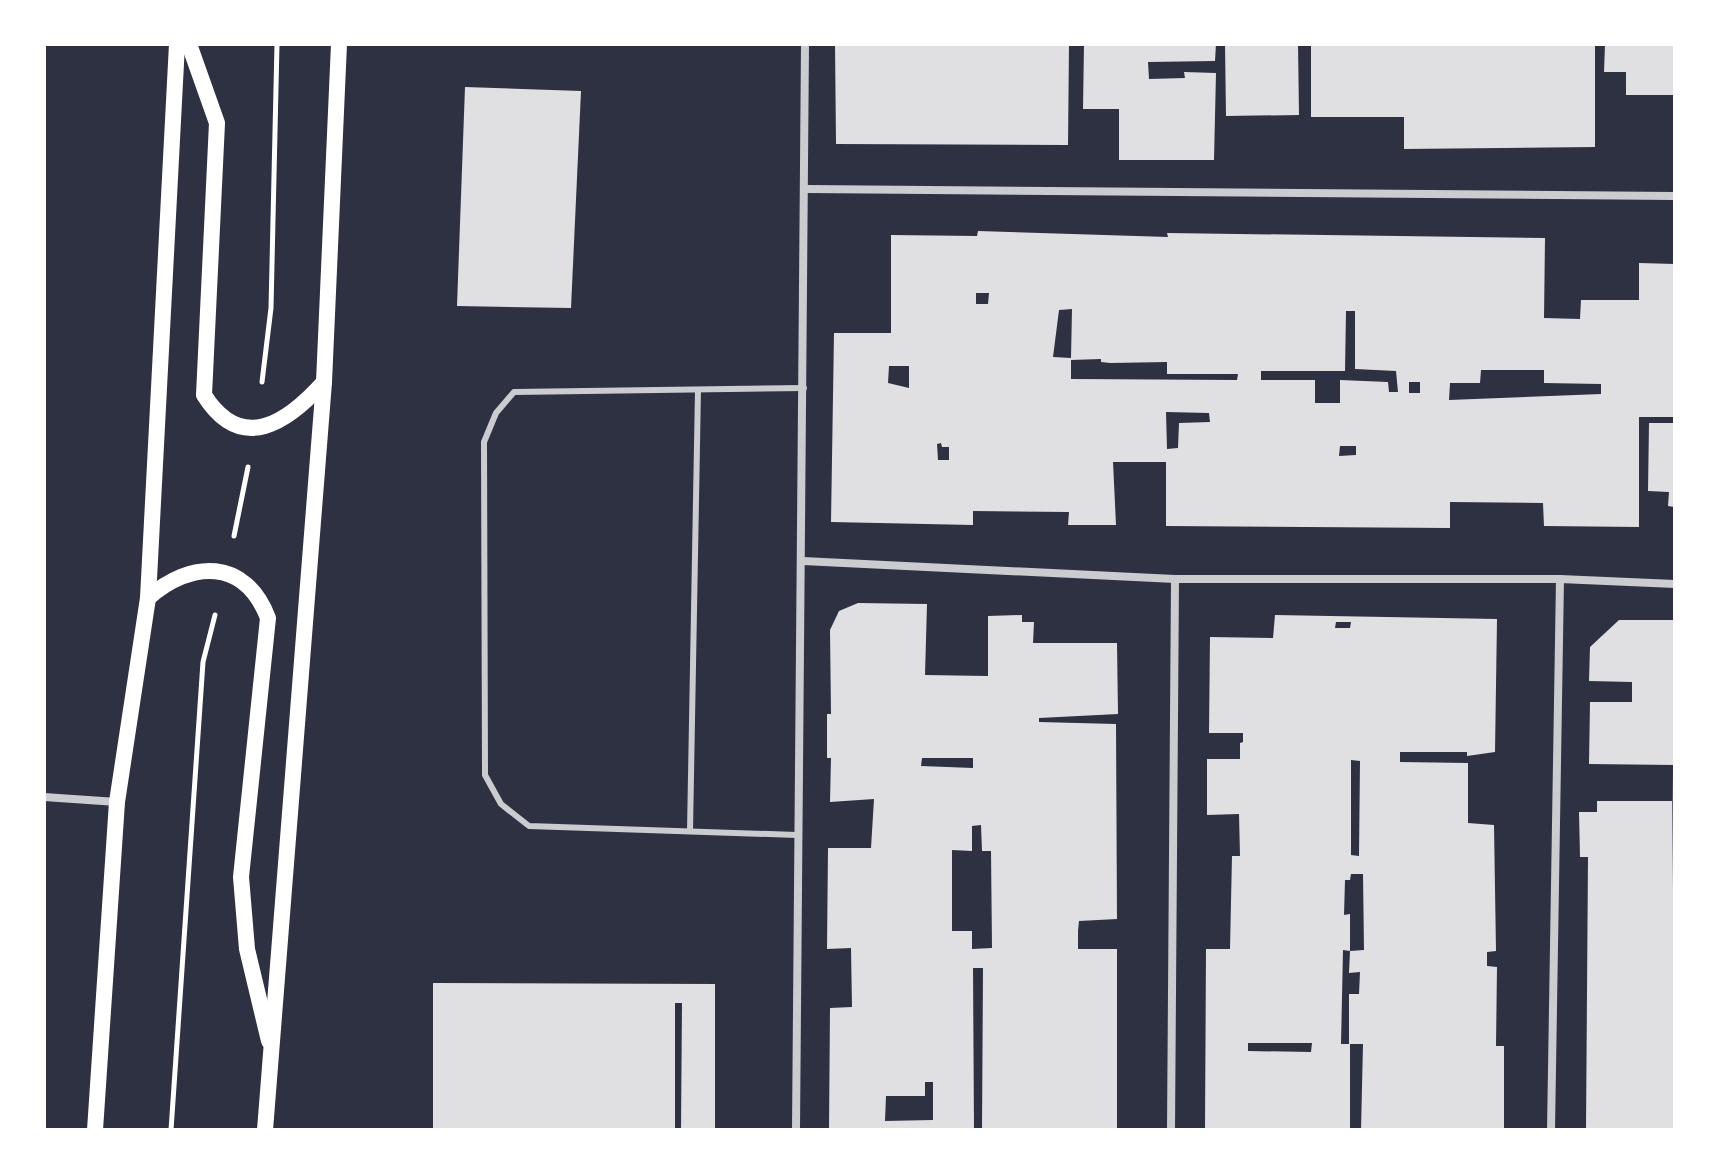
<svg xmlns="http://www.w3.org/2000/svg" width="1719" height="1174" font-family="Signika,sans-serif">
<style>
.building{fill:#e0e0e3;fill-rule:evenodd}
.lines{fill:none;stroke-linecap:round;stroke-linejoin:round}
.path{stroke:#fff;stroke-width:5}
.service{stroke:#caccd0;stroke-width:6}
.minor{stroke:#caccd0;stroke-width:8}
.secondary{stroke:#fff;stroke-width:16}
</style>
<rect width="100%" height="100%" fill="#2d3142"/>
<!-- building -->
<g class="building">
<polygon points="835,44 1069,44 1068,145 836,144"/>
<polygon points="1084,44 1216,44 1215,61 1148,62 1149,79 1185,78 1184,72 1216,73 1214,160 1119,160 1119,109 1083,109"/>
<polygon points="1225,44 1298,44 1299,115 1226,116"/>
<polygon points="1311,44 1595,44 1595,147 1404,149 1404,117 1311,117"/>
<polygon points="1605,44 1675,44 1675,95 1626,95 1626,72 1604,72"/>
<polygon points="465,87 581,91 571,308 457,306"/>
<path d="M 978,231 L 1168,237 L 1167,233 L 1545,238 L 1544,318 L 1580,319 L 1581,300 L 1639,300 L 1639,263 L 1675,264 L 1675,417 L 1639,417 L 1639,527 L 1544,526 L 1543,503 L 1450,502 L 1450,528 L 1166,526 L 1166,462 L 1113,462 L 1116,525 L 1068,525 L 1069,512 L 973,511 L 973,525 L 831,522 L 834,333 L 891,333 L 891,235 L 977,236 ZM 976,293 L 989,293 L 988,304 L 976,304 ZM 1072,309 L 1071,358 L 1053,357 L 1059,310 ZM 1346,311 L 1355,311 L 1355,369 L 1396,371 L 1398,392 L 1389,392 L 1388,382 L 1340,380 L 1340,403 L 1315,403 L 1315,380 L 1261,380 L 1261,371 L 1345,371 ZM 1101,359 L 1101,362 L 1110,363 L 1167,362 L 1167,374 L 1238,374 L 1237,380 L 1071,379 L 1071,360 ZM 889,366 L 909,366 L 909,388 L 888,383 ZM 1481,370 L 1544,370 L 1544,383 L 1601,384 L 1601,394 L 1449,400 L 1450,383 L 1480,383 ZM 1409,382 L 1420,382 L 1420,393 L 1409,393 ZM 1166,412 L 1209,413 L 1210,422 L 1179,423 L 1178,448 L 1167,449 ZM 941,443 L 942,447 L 949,447 L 949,460 L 938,460 L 937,444 ZM 1340,446 L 1356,446 L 1356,455 L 1339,456 Z"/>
<polygon points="1649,423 1675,423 1675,507 1668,506 1669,492 1648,491"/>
<path d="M 858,603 L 927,604 L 925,675 L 988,676 L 988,616 L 1022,615 L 1022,622 L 1034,622 L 1033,643 L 1117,643 L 1118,714 L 1039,718 L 1039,722 L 1116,724 L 1117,919 L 1079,921 L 1078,931 L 1078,949 L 1117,949 L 1117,1130 L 982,1130 L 983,968 L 973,968 L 974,1130 L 829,1130 L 830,1008 L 852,1007 L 851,948 L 827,949 L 828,848 L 871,848 L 874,799 L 830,802 L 831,758 L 827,758 L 827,714 L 831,714 L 830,630 L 839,611 ZM 922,758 L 973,758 L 973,768 L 921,766 ZM 981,825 L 982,851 L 991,851 L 992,948 L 972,949 L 972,931 L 952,931 L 952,850 L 972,851 L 972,826 ZM 925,1082 L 933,1082 L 933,1120 L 885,1121 L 886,1096 L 925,1096 Z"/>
<path d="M 1275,615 L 1497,619 L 1495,752 L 1467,756 L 1467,752 L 1400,752 L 1400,762 L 1468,763 L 1468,823 L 1494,825 L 1496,951 L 1487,952 L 1487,966 L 1497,967 L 1496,1046 L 1504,1046 L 1504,1130 L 1361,1130 L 1363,1044 L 1350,1044 L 1350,1130 L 1205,1130 L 1206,949 L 1230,949 L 1232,856 L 1240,856 L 1239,814 L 1207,815 L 1207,759 L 1240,759 L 1240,743 L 1243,742 L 1243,733 L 1209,733 L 1210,637 L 1273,638 ZM 1336,622 L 1351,622 L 1350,628 L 1335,628 ZM 1351,760 L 1360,761 L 1359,856 L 1351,855 ZM 1351,874 L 1363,874 L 1364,950 L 1350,951 L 1349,973 L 1360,972 L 1359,994 L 1349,994 L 1349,1044 L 1341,1044 L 1343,950 L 1350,951 L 1350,914 L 1344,915 L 1345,880 L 1350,880 ZM 1248,1043 L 1312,1043 L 1311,1052 L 1248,1051 Z"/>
<polygon points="1619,620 1675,620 1675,765 1589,764 1590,702 1632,702 1632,682 1589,681 1590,647"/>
<polygon points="1672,770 1675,1130 1586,1130 1588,857 1580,857 1579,812 1597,812 1597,801 1672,801"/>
<polygon points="433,983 715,984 715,1130 681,1130 682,1003 675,1003 675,1130 433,1130"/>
</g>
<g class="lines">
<!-- path -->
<g class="path">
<polyline points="262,382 271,308 277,44"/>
<polyline points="234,536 248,467"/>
<polyline points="171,1130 203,662 215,615"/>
</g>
<!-- service -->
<g class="service">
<polyline points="690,831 698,390"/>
<polyline points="797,835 529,826 501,804 485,775 484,442 496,413 514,392 804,388"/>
</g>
<!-- minor -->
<g class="minor">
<polyline points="807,189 1675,196"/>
<polyline points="803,561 1175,579 1560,579 1675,584"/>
<polyline points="44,797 117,802"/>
<polyline points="796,1130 805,44"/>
<polyline points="1171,1130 1175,579"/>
<polyline points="1551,1130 1560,579"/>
</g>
<!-- secondary -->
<g class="secondary">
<path d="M 189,44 L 217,123 L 204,395 C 242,455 288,422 324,382"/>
<path d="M 148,598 C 191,560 245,558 268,618 L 241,877 L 247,949 L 269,1041"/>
<polyline points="95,1130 117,802 148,598 177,44"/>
<polyline points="265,1130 324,382 339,44"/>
</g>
</g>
<!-- border -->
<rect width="1719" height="1174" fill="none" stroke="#ffffff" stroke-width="92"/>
</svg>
